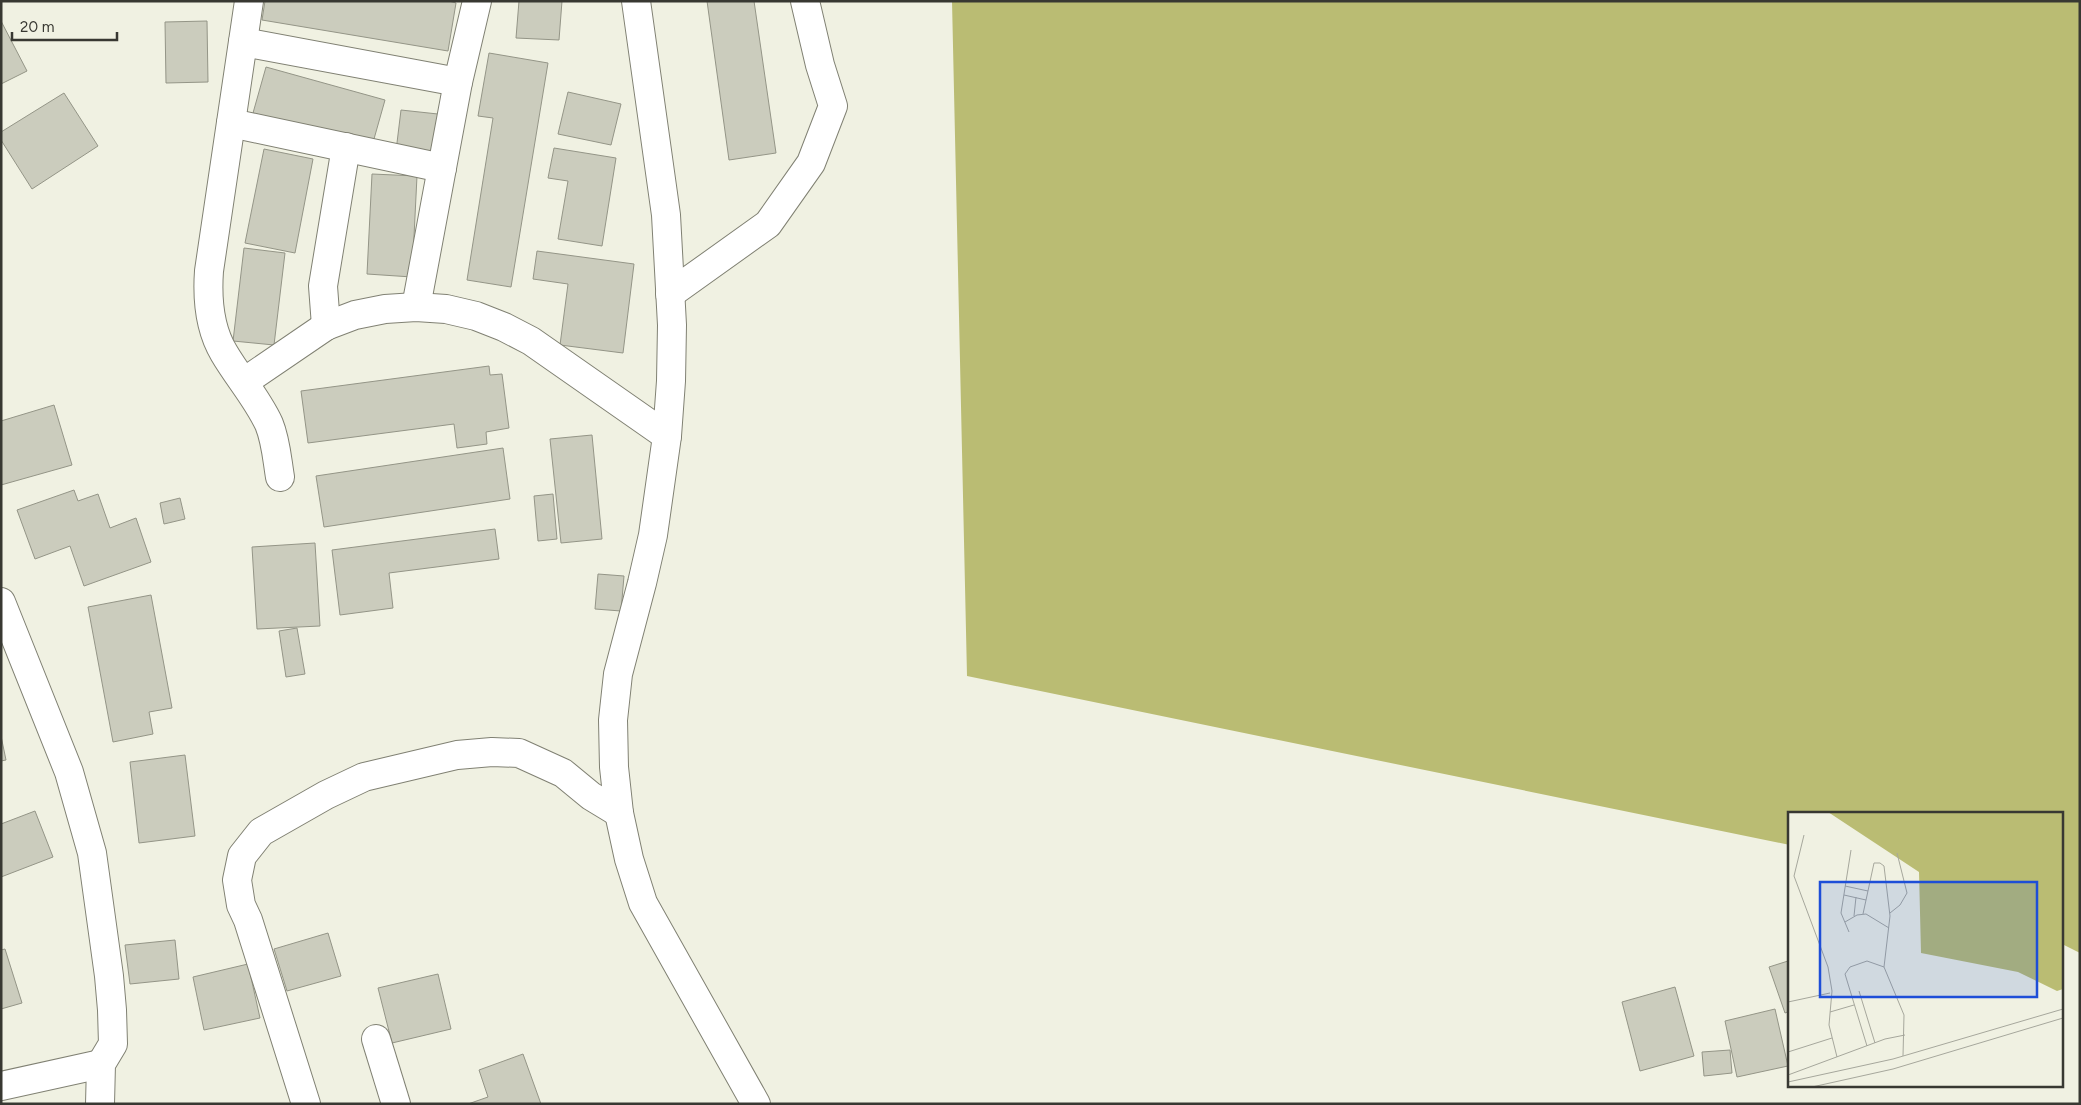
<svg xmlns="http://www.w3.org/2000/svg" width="2081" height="1105" font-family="Figtree,sans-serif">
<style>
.forest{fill:#babc73}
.building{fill:#cbccbd;stroke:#949587}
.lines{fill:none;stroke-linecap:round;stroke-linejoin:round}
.minor-casing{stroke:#808173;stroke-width:30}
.minor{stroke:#fff;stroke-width:28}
.inset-road{fill:none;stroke:#a6a79c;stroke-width:1}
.view{fill:#1d4ed8;fill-opacity:0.15;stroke:#1d4ed8;stroke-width:2.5}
.inset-edge{fill:none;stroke:#383832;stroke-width:2.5}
</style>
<rect width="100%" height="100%" fill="#f0f1e2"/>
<!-- forest -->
<polygon class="forest" points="952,1 2080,1 2080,953 2062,944 2062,814 1790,814 1790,845 967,676"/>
<!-- building -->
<g class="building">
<polygon points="265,1 449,1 456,3 448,51 262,20"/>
<polygon points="519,1 562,1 559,40 516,38"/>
<polygon points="707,1 754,1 776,153 729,160"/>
<polygon points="1,21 27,71 1,84"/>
<polygon points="207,21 208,82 166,83 165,22"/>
<polygon points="489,53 548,63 511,287 467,280 493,118 478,116"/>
<polygon points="266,67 385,100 372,146 253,113"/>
<polygon points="568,92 621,104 611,145 558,134"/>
<polygon points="64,93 98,146 32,189 1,140 1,132"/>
<polygon points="401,110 447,115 442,157 396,151"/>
<polygon points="554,148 616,158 602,246 558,239 568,181 548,178"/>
<polygon points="264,149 313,159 295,253 245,243"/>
<polygon points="372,174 417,176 412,277 367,274"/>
<polygon points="244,248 285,253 274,345 233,341"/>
<polygon points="537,251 634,264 623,353 560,345 568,284 533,279"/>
<polygon points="489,366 490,375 502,374 509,428 486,432 487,444 457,448 454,424 308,443 301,391"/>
<polygon points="54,405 72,465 1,485 1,421"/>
<polygon points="592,435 602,539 561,543 550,439"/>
<polygon points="503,448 510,499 324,527 316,476"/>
<polygon points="74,490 78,501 98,494 110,528 136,518 151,562 84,586 70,546 35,559 17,510"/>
<polygon points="553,494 557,539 538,541 534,496"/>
<polygon points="180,498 185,519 164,524 160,503"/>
<polygon points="495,529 499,559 389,573 393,608 340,615 332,550"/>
<polygon points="315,543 320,626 257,629 252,547"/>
<polygon points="598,574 624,576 621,611 595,609"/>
<polygon points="151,595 172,708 149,712 153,734 113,742 88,607"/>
<polygon points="297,628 305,674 286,677 279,631"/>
<polygon points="1,736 6,760 1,761"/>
<polygon points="185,755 195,836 139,843 130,762"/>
<polygon points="35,811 53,857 1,877 1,824"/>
<polygon points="328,933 341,976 287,991 274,949"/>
<polygon points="175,940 179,979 130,984 125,945"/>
<polygon points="5,949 22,1003 1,1009 1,950"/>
<polygon points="1788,961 1790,968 1790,1011 1785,1013 1769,967"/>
<polygon points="248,964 260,1018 204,1030 193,977"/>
<polygon points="438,974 451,1029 392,1043 378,988"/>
<polygon points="1675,987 1694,1056 1640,1071 1622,1002"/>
<polygon points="1775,1009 1788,1066 1737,1077 1725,1021"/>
<polygon points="1730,1050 1732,1073 1704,1076 1702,1052"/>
<polygon points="523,1054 541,1104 468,1104 488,1097 479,1070"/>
</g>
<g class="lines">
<!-- minor casing -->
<g class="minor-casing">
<g id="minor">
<path d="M 249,1 L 209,271 C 207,299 209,328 224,353 C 238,377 257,398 269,424 C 276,441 277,459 280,477"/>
<polyline points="636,1 666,215 672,325 671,381 667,436 653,535 642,583 618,674 613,720 614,767 619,813 629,859 643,903 756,1104"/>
<polyline points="243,42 458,82"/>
<polyline points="231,123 442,168"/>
<polyline points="670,294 768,224 811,163 833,106 820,65 805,1"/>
<polyline points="416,307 458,82 477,1"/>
<polyline points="326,326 323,286 346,147"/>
<polyline points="244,382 326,326 355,315 385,309 416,307 446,309 476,316 504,327 531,341 667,436"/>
<polyline points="1,602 69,772 92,853 109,976 112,1010 113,1044 101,1064 100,1104"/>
<polyline points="376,1039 396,1104"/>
<polyline points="1,1086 101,1064"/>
<polyline points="306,1104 248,920 241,905 237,880 242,856 261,832 326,795 364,777 457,755 492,752 519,753 563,773 591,796 619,813"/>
</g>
</g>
<!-- minor -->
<use href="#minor" class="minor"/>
</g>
<!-- overview -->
<g transform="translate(1788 812)">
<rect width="275" height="275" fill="#f0f1e2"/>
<path d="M 40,0 L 275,0 L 275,177 L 269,179 L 230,160 L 133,141 L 131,60 Z" fill="#babc73"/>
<path class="inset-road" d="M 16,23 L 6,64 L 40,155 L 44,179 L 41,213 L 49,245M 57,74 L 80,79M 56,83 L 78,88M 102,101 L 112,93 L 119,81 L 109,41M 75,102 L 86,51 L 92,51 L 96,54 L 102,104 L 96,155 L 116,203 L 115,244M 66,104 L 68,85M 57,110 L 69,103 L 78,102 L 101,116M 61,120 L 53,101 L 63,38M 71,179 L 87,231M 0,190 L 42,181M 42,200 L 66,193M 79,234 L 57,162 L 62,155 L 79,149 L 96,155M 0,240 L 44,226M 0,263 L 97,227 L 117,223M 0,270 L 105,247 L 275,197M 24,275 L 105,257 L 275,206"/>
<path class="view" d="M 32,70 L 249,70 L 249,185 L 32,185 Z"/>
<rect width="275" height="275" class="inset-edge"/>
</g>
<!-- border -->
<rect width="2081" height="1105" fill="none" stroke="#383832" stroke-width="5"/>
<!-- scale -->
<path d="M12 32v8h105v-8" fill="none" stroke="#383832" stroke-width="2.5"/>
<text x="20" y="32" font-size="15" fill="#383832" stroke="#f0f1e2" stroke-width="4" paint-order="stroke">20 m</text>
</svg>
